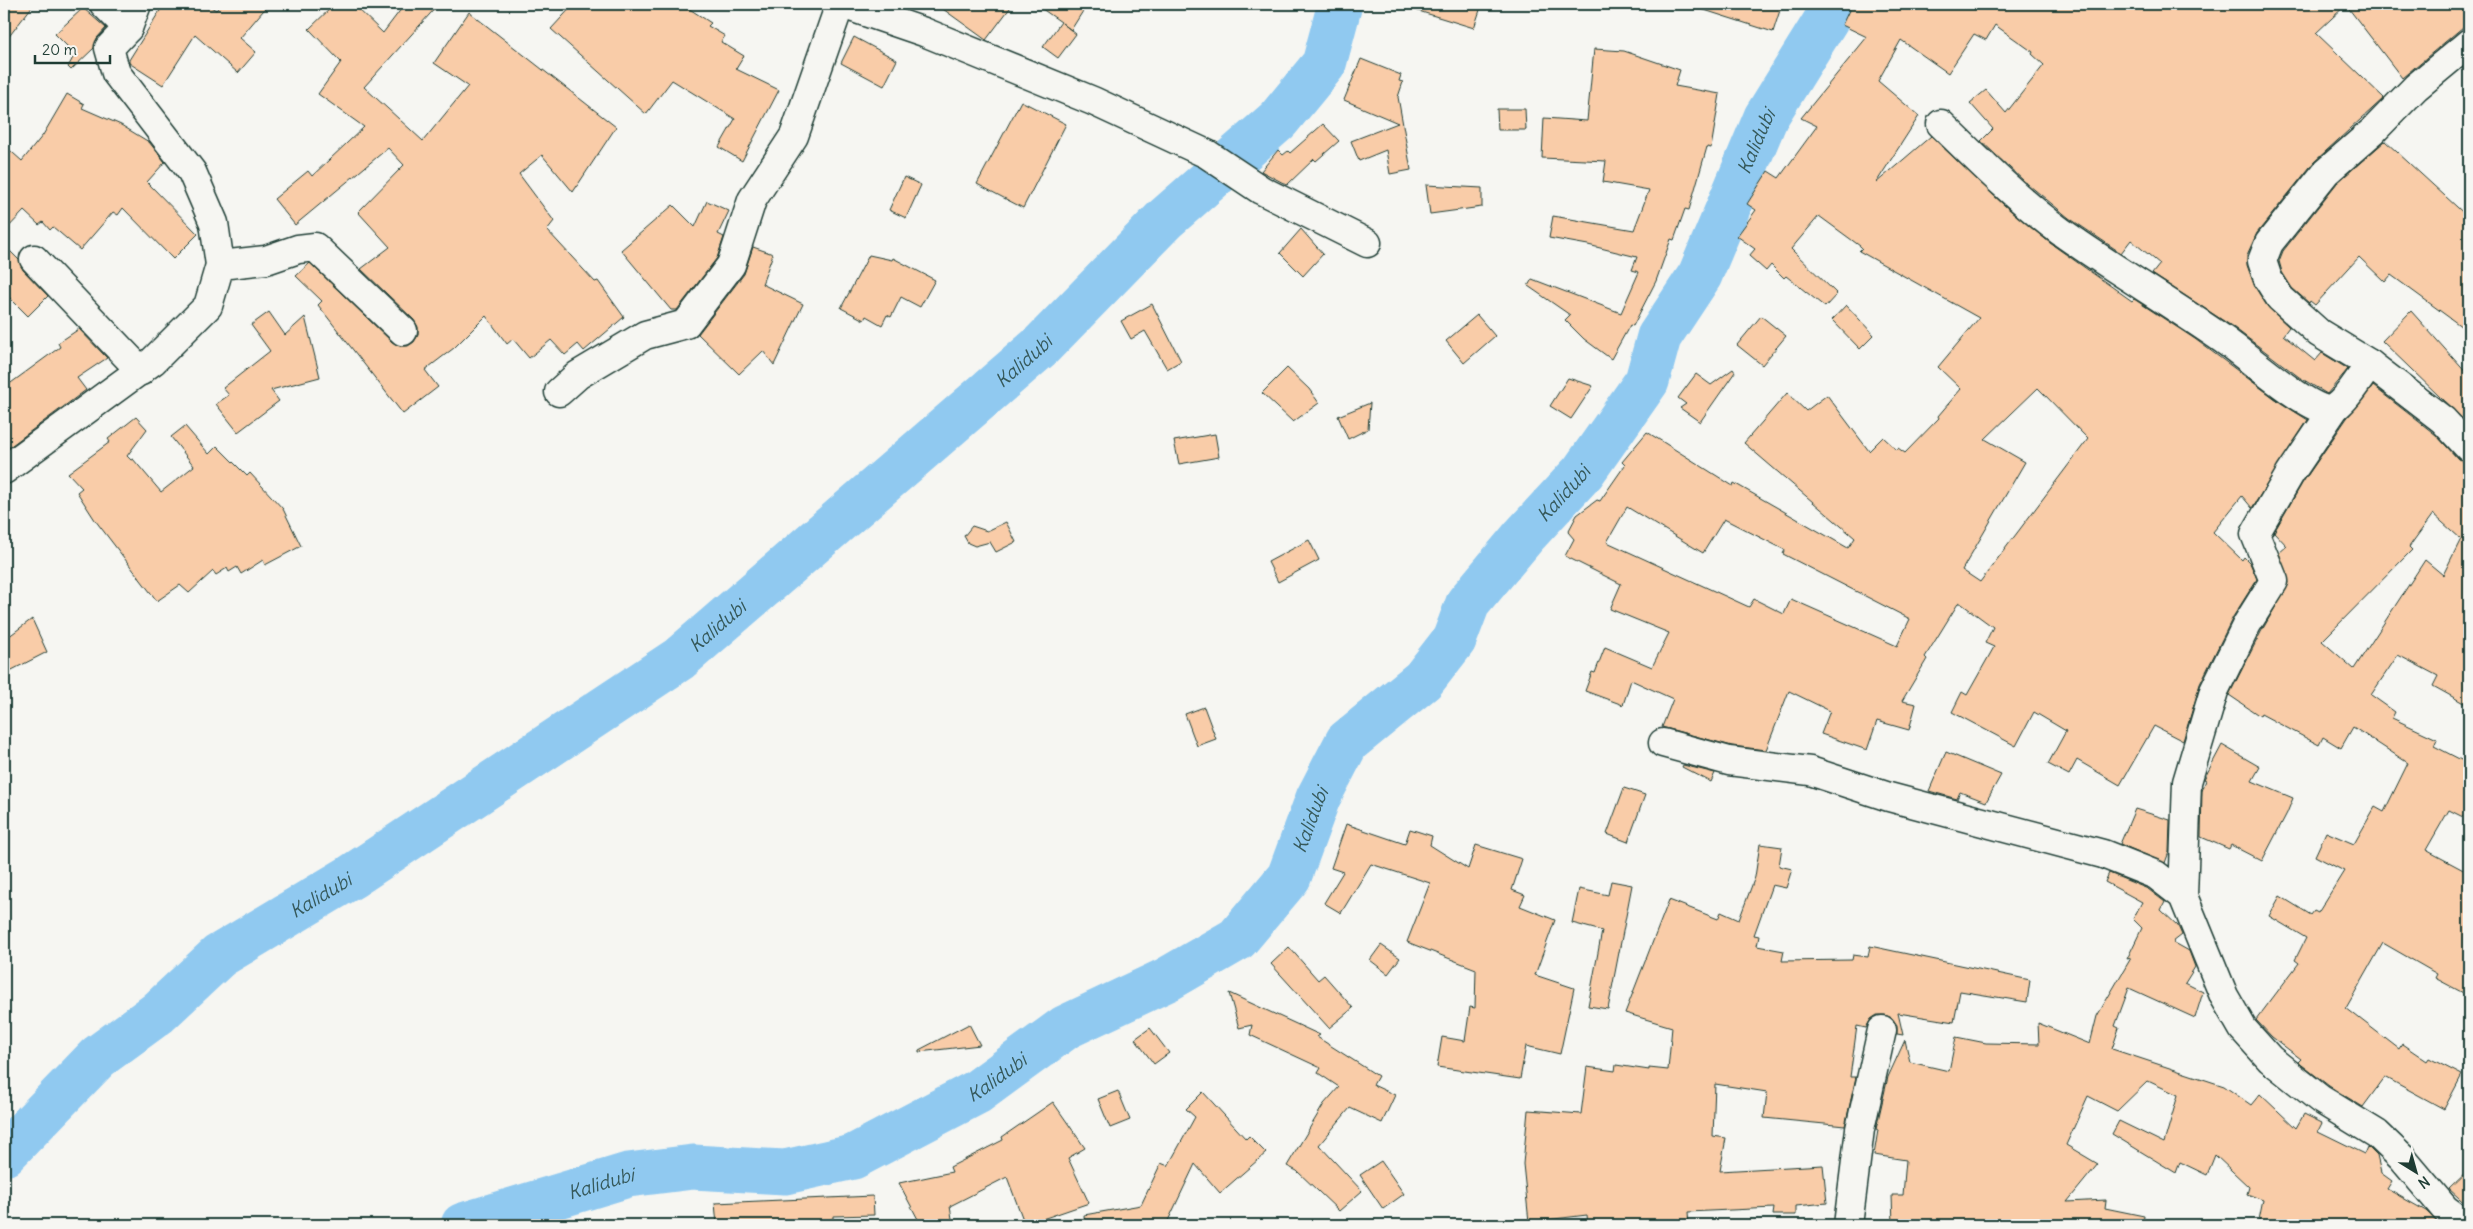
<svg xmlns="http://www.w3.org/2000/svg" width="2473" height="1229" font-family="Delius,sans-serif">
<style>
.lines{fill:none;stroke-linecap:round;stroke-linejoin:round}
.river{stroke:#90c9f0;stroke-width:45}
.building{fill:#f9cca8;stroke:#1f3d34;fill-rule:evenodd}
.minor-casing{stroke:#1f3d34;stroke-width:31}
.minor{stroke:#f6f6f2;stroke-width:28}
.labels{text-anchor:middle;stroke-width:4;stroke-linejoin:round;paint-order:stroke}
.water-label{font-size:19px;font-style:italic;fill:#36595a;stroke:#f6f6f2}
</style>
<rect width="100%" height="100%" fill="#f6f6f2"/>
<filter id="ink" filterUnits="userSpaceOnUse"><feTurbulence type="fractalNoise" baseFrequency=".02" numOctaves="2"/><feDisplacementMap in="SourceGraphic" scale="10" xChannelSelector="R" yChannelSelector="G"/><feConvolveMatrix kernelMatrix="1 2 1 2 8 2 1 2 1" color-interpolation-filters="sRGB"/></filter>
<g filter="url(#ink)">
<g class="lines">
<!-- river -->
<g class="river">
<path id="s1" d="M 4,1154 L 98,1057 L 158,1013 L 219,956 L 351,877 L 679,659 L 1041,346 L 1165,219 L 1278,120 L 1324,64 L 1340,4"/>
<path id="s2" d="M 463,1225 L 628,1175 L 693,1167 L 785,1172 L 853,1157 L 977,1092 L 1066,1027 L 1168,979 L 1237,939 L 1289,877 L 1318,798 L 1347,742 L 1423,680 L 1454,640 L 1468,603 L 1524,536 L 1583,472 L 1647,381 L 1659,337 L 1700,275 L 1766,117 L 1836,4"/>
</g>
</g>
<!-- building -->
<g class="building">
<polygon points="4,4 34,4 4,43"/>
<polygon points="164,4 206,4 216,10 222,4 269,4 240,38 256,52 238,73 195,35 163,85 129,63 129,60"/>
<polygon points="335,4 353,4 383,33 405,4 439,4 364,87 423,141 468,86 434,63 469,12 616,127 573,192 542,155 519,174 554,221 547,230 595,282 598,281 624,317 584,351 578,344 565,355 551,340 529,358 513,339 507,344 486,316 454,348 425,370 438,387 403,414 318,305 322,301 296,276 310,263 392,342 399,346 408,346 414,342 418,335 418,327 414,320 361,269 390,247 358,212 404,165 388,148 295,225 274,199 308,171 312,176 364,127 318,94 341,62 309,29"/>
<polygon points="574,4 682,4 711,23 708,26 725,36 721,42 744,56 736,69 779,90 742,161 719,147 735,119 672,80 646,114 551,29"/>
<polygon points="936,4 1013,4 986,40"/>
<polygon points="1035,4 1072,4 1083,11 1071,30 1062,23 1076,34 1058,58 1043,47 1061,22"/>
<polygon points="1413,4 1482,4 1474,28 1412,9"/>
<polygon points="1699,4 1782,4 1773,32 1698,8"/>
<path d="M 1852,4 L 2469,4 L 2469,22 L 2402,78 L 2346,5 L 2316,33 L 2384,98 L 2314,162 L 2257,233 L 2247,255 L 2247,265 L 2255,287 L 2267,306 L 2289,327 L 2283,335 L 2315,361 L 2322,353 L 2348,369 L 2327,394 L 2299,377 L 2233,327 L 2152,274 L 2160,264 L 2131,240 L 2121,253 L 2069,218 L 2024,181 L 1981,141 L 1993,129 L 1970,103 L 1986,90 L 2006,113 L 2044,65 L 2032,54 L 2033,52 L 1995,25 L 1986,40 L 1974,34 L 1948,73 L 1901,40 L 1878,81 L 1919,116 L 1876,183 L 1931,136 L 2003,204 L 2050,243 L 2132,301 L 2134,299 L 2195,339 L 2281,403 L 2308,420 L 2252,508 L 2242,496 L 2213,532 L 2242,560 L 2244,557 L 2250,563 L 2257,579 L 2233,617 L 2200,684 L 2183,741 L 2154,726 L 2120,785 L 2077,760 L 2069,775 L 2048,764 L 2066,731 L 2034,712 L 2016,746 L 1952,712 L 1962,692 L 1967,695 L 1994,647 L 1985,643 L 1993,627 L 1959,602 L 1925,657 L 1927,659 L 1902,701 L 1916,704 L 1909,730 L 1877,721 L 1867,750 L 1821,734 L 1830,711 L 1789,691 L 1766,750 L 1732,746 L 1662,727 L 1673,699 L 1631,680 L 1623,705 L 1585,691 L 1592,672 L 1595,673 L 1605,647 L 1652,667 L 1669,633 L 1610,609 L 1621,584 L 1565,556 L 1574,539 L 1568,532 L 1577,515 L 1597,500 L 1600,501 L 1625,465 L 1622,462 L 1647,432 L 1733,486 L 1734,483 L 1848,548 L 1855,538 L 1744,443 L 1787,393 L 1806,411 L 1827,395 L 1869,451 L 1883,437 L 1897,450 L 1898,448 L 1905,453 L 1939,418 L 1938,416 L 1961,389 L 1938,367 L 1979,318 L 1859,251 L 1862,248 L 1860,246 L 1819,216 L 1791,249 L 1837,294 L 1825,307 L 1786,276 L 1784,278 L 1771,265 L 1766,271 L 1749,256 L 1755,249 L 1737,236 L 1756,210 L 1747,204 L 1768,171 L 1779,178 L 1817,126 L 1801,118 L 1867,37 L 1842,25 ZM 2038,388 L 2088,439 L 1980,582 L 1962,570 L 2025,462 L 1985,439 ZM 1627,507 L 1703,553 L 1724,519 L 1785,550 L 1783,554 L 1910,619 L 1897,646 L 1791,599 L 1784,614 L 1754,599 L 1749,607 L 1607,542 Z"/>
<polygon points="83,8 106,28 97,38 94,48 71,70 68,67 75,54 55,34"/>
<polygon points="854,37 897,60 884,86 841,63"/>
<polygon points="1594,49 1624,51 1680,70 1675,86 1720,94 1711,148 1707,147 1689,210 1685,209 1674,240 1671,239 1656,281 1633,326 1630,325 1611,359 1584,339 1565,320 1570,315 1528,286 1532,279 1621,313 1639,272 1632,270 1637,257 1588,245 1549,238 1553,216 1634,230 1649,190 1603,182 1606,161 1542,158 1544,118 1587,121"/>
<polygon points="1361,59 1401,75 1399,81 1403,82 1398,97 1411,170 1390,174 1386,150 1359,161 1351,141 1398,123 1344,100"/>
<polygon points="67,94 84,104 82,108 121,125 149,142 165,162 147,182 198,234 173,259 123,208 118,215 113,212 80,250 53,227 50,230 43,222 39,225 24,211 4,232 4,145 22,161 43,135"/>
<polygon points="1021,101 1066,124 1023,208 977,184"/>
<polygon points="1497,109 1525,109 1526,130 1498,130"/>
<polygon points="1323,124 1339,141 1316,161 1314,159 1287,185 1261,171 1278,150 1283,155 1288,151 1290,153"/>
<polygon points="2385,141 2469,218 2469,332 2391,275 2385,282 2359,257 2315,305 2310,301 2309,303 2292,288 2282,272 2279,261 2283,251 2337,183"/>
<polygon points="904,177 921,185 906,218 889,210"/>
<polygon points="1426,185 1482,188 1482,207 1430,214"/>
<polygon points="707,201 729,211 718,234 724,237 717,258 677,310 671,310 621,250 673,205 695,227"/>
<polygon points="1301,229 1323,254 1303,276 1280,253"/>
<polygon points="4,245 19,260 23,270 48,296 28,316 4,292"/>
<polygon points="753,247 773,254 762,284 803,304 774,365 763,351 739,374 698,334 744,274"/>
<polygon points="869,255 892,260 893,258 935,280 920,307 901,297 891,317 887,315 882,325 866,316 864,320 841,308"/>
<polygon points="1152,304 1181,361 1167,369 1145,331 1131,339 1121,321"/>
<polygon points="1846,305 1874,335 1860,349 1832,320"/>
<polygon points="2411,311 2469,376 2469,425 2382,341"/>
<polygon points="269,312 285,335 305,317 320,377 271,390 279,401 238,432 216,404 229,395 223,388 270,351 251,325"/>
<polygon points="1477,315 1495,336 1464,363 1446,341"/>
<polygon points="1761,316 1786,336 1762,365 1737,345"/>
<polygon points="79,329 107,358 77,378 86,390 4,451 4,388 60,347 58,343"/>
<polygon points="1287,368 1309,389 1319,403 1293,422 1262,393"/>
<polygon points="1733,369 1735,372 1700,422 1680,408 1686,404 1678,398 1696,374 1711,385"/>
<polygon points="1568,378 1593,386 1571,419 1550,406"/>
<path d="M 2373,386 L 2436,435 L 2458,459 L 2469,463 L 2469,706 L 2433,686 L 2438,676 L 2398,655 L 2371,695 L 2395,712 L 2392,718 L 2437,739 L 2434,746 L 2469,764 L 2469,820 L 2449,810 L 2426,850 L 2469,873 L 2469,996 L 2435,978 L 2437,974 L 2383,943 L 2346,1008 L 2399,1049 L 2402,1044 L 2427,1061 L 2429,1058 L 2462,1075 L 2444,1109 L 2385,1077 L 2363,1107 L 2329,1086 L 2298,1062 L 2301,1059 L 2272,1037 L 2256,1020 L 2299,963 L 2295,960 L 2306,938 L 2269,916 L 2280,896 L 2311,915 L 2314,911 L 2318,913 L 2344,871 L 2315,856 L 2326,832 L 2354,844 L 2375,807 L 2384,812 L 2408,763 L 2353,727 L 2341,748 L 2323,737 L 2319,745 L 2261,714 L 2260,716 L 2229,695 L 2261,632 L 2289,583 L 2279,553 L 2287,546 L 2274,532 L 2303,482 L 2347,418 ZM 2433,514 L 2461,539 L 2443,575 L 2425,560 L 2354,669 L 2322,641 L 2412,550 L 2409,547 Z"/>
<polygon points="1370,403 1368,429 1348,439 1338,416"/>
<polygon points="136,417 147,429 127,456 131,460 133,459 161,492 194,466 171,437 185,426 209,454 217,446 247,476 250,473 283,509 301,546 265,565 263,560 241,574 237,567 229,572 227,568 216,575 213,571 189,593 180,585 157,601 95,520 77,492 82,488 68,473 110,442 108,439"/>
<polygon points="1215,434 1219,457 1179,464 1174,441"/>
<polygon points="1006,522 1016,542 996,552 990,542 975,546 968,543 964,536 972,526 987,531"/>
<polygon points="1309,540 1319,560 1278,582 1268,562"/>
<polygon points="32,619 47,652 4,674 4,640"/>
<polygon points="1204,707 1216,739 1197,746 1185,714"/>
<polygon points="2222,745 2260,767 2252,781 2293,798 2287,813 2262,861 2231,845 2229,849 2201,837 2202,791 2206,780 2204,779"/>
<polygon points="1946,752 2001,775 1986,802 1960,792 1957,799 1929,791"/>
<polygon points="1683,765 1715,773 1711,782 1682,767"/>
<polygon points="1624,788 1645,795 1628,842 1607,834"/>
<polygon points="2135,809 2170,820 2169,852 2165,863 2120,844"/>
<polygon points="1346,824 1405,844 1410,829 1432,836 1430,845 1468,869 1476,845 1522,859 1512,890 1525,895 1520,906 1555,920 1535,975 1574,988 1560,1054 1526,1046 1520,1079 1437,1067 1442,1037 1465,1041 1470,1007 1475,1008 1476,969 1407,942 1430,883 1371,864 1341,913 1324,903 1343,872 1331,868"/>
<polygon points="1760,844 1782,847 1779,866 1792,869 1786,888 1772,885 1754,935 1759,936 1757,946 1784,951 1782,961 1852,960 1853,955 1868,957 1870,946 2030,980 2027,1002 1960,991 1954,1022 1898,1013 1903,1035 1897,1034 1897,1025 1892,1018 1885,1015 1877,1015 1871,1019 1866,1028 1857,1026 1850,1077 1856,1077 1845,1126 1764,1118 1767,1092 1715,1084 1713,1136 1726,1138 1720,1171 1823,1165 1827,1203 1796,1206 1796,1215 1773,1215 1774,1208 1688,1212 1689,1225 1588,1225 1587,1215 1529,1222 1523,1164 1528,1110 1581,1114 1587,1067 1615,1071 1616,1065 1649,1070 1649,1068 1668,1070 1672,1027 1625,1013 1669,900 1718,919 1721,912 1739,920 1755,877"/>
<polygon points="2109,873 2148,889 2165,902 2161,910 2178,926 2182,935 2173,942 2189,951 2195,967 2185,983 2203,992 2195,1018 2129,988 2115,1026 2119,1028 2112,1049 2224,1086 2251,1105 2260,1094 2296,1128 2304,1114 2322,1123 2318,1131 2365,1154 2368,1147 2377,1156 2381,1173 2392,1181 2387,1189 2426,1211 2441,1225 2258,1225 2263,1200 2247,1194 2249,1187 2215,1155 2207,1175 2180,1162 2176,1173 2112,1134 2119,1121 2164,1143 2178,1095 2148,1081 2117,1111 2088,1096 2066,1145 2098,1164 2067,1202 2106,1200 2105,1208 2144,1216 2143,1225 1893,1225 1892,1195 1903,1195 1906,1160 1874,1155 1878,1130 1876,1129 1888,1077 1905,1040 1910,1062 1949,1071 1956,1037 1986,1043 2039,1044 2038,1023 2090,1044 2097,1016 2131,958 2127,959 2142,928 2133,919 2142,902 2105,882"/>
<polygon points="1611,881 1632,885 1608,1009 1588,1006 1602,931 1572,923 1579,889 1608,895"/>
<polygon points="1381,945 1400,958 1388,974 1370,960"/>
<polygon points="1289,947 1318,980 1324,975 1353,1008 1329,1028 1271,964"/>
<polygon points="1229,993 1320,1035 1317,1037 1378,1076 1373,1085 1395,1095 1382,1123 1350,1108 1319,1145 1362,1191 1339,1211 1297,1171 1287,1166 1324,1104 1339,1087 1318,1073 1321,1068 1250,1035 1252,1025 1239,1028"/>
<polygon points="969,1024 980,1045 919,1052 919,1050"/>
<polygon points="1150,1028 1169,1053 1154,1064 1135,1039"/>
<polygon points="1118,1091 1130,1120 1110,1128 1098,1099"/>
<polygon points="1203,1092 1246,1139 1249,1136 1266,1153 1220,1193 1195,1164 1166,1225 1085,1225 1084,1215 1141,1205 1161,1163 1168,1166 1195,1117 1186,1109"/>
<polygon points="1053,1102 1085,1148 1068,1158 1089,1203 1025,1225 1007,1177 950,1206 953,1225 921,1225 899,1183 952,1172 950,1167 1003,1140 1002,1137"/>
<polygon points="1381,1161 1404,1194 1383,1209 1360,1175"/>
<polygon points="2469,1170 2469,1207 2449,1189"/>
<polygon points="873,1196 874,1215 833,1216 833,1219 798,1224 717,1225 715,1203"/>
</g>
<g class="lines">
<!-- minor casing -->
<g class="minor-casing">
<g id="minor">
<polyline points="104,4 128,28"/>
<polyline points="842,4 924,32 1093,101 1207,154 1261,190 1367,243"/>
<polyline points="2469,43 2416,87 2373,131 2326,172 2269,243 2262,261 2268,279 2280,298 2319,333 2370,364 2443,420 2469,448"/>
<path d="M 1941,124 C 1979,161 2017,199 2060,231 C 2113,269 2170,302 2224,340 C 2248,357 2302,405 2327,410 C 2340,412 2362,374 2370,364"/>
<polyline points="34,259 141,371"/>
<polyline points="220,265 266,260 298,249 315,247 403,331"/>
<polyline points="559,392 578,375 645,335 686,324 731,265 752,200 794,136 840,4"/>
<polyline points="4,470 153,361 208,306 220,265 214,223 192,172 116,73 109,48 128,28 137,4"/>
<polyline points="1663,743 1729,761 1810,771 1889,797 2103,854 2156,875 2183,896 2224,996 2243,1029 2270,1059 2320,1099 2377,1134 2402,1158 2445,1209 2467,1225"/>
<polyline points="2183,896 2187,782 2214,691 2247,624 2274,581 2255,534 2290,474 2334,409"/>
<polyline points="1848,1225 1860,1129 1882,1030"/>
</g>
</g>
<!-- minor -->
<use href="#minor" class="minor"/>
</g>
</g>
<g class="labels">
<!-- water labels -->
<g class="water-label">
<text dy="7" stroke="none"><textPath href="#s2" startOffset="1809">Kalidubi</textPath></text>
<text dy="7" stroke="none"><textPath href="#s1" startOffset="1296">Kalidubi</textPath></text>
<text dy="7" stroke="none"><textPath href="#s2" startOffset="1404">Kalidubi</textPath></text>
<text dy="7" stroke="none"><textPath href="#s1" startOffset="891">Kalidubi</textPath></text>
<text dy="7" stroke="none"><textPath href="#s2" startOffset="984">Kalidubi</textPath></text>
<text dy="7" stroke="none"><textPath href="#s1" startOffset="411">Kalidubi</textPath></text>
<text dy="7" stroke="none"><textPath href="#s2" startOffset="564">Kalidubi</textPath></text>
<text dy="7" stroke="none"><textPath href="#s2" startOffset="144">Kalidubi</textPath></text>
</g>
</g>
<!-- margin -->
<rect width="2473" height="1229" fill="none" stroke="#f6f6f2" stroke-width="20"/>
<rect x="10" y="10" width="2453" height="1209" fill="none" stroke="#1f3d34" stroke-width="2" filter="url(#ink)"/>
<!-- north arrow -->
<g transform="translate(2416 1172) rotate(143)" stroke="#f6f6f2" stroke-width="4" paint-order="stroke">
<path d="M0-4L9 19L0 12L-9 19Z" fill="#1f3d34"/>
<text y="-8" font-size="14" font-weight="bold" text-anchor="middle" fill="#1f3d34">N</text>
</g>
<!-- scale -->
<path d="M35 55v8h75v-8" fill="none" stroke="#1f3d34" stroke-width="2.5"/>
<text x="42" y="55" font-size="15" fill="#1f3d34" stroke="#f6f6f2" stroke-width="4" paint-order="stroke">20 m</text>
</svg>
